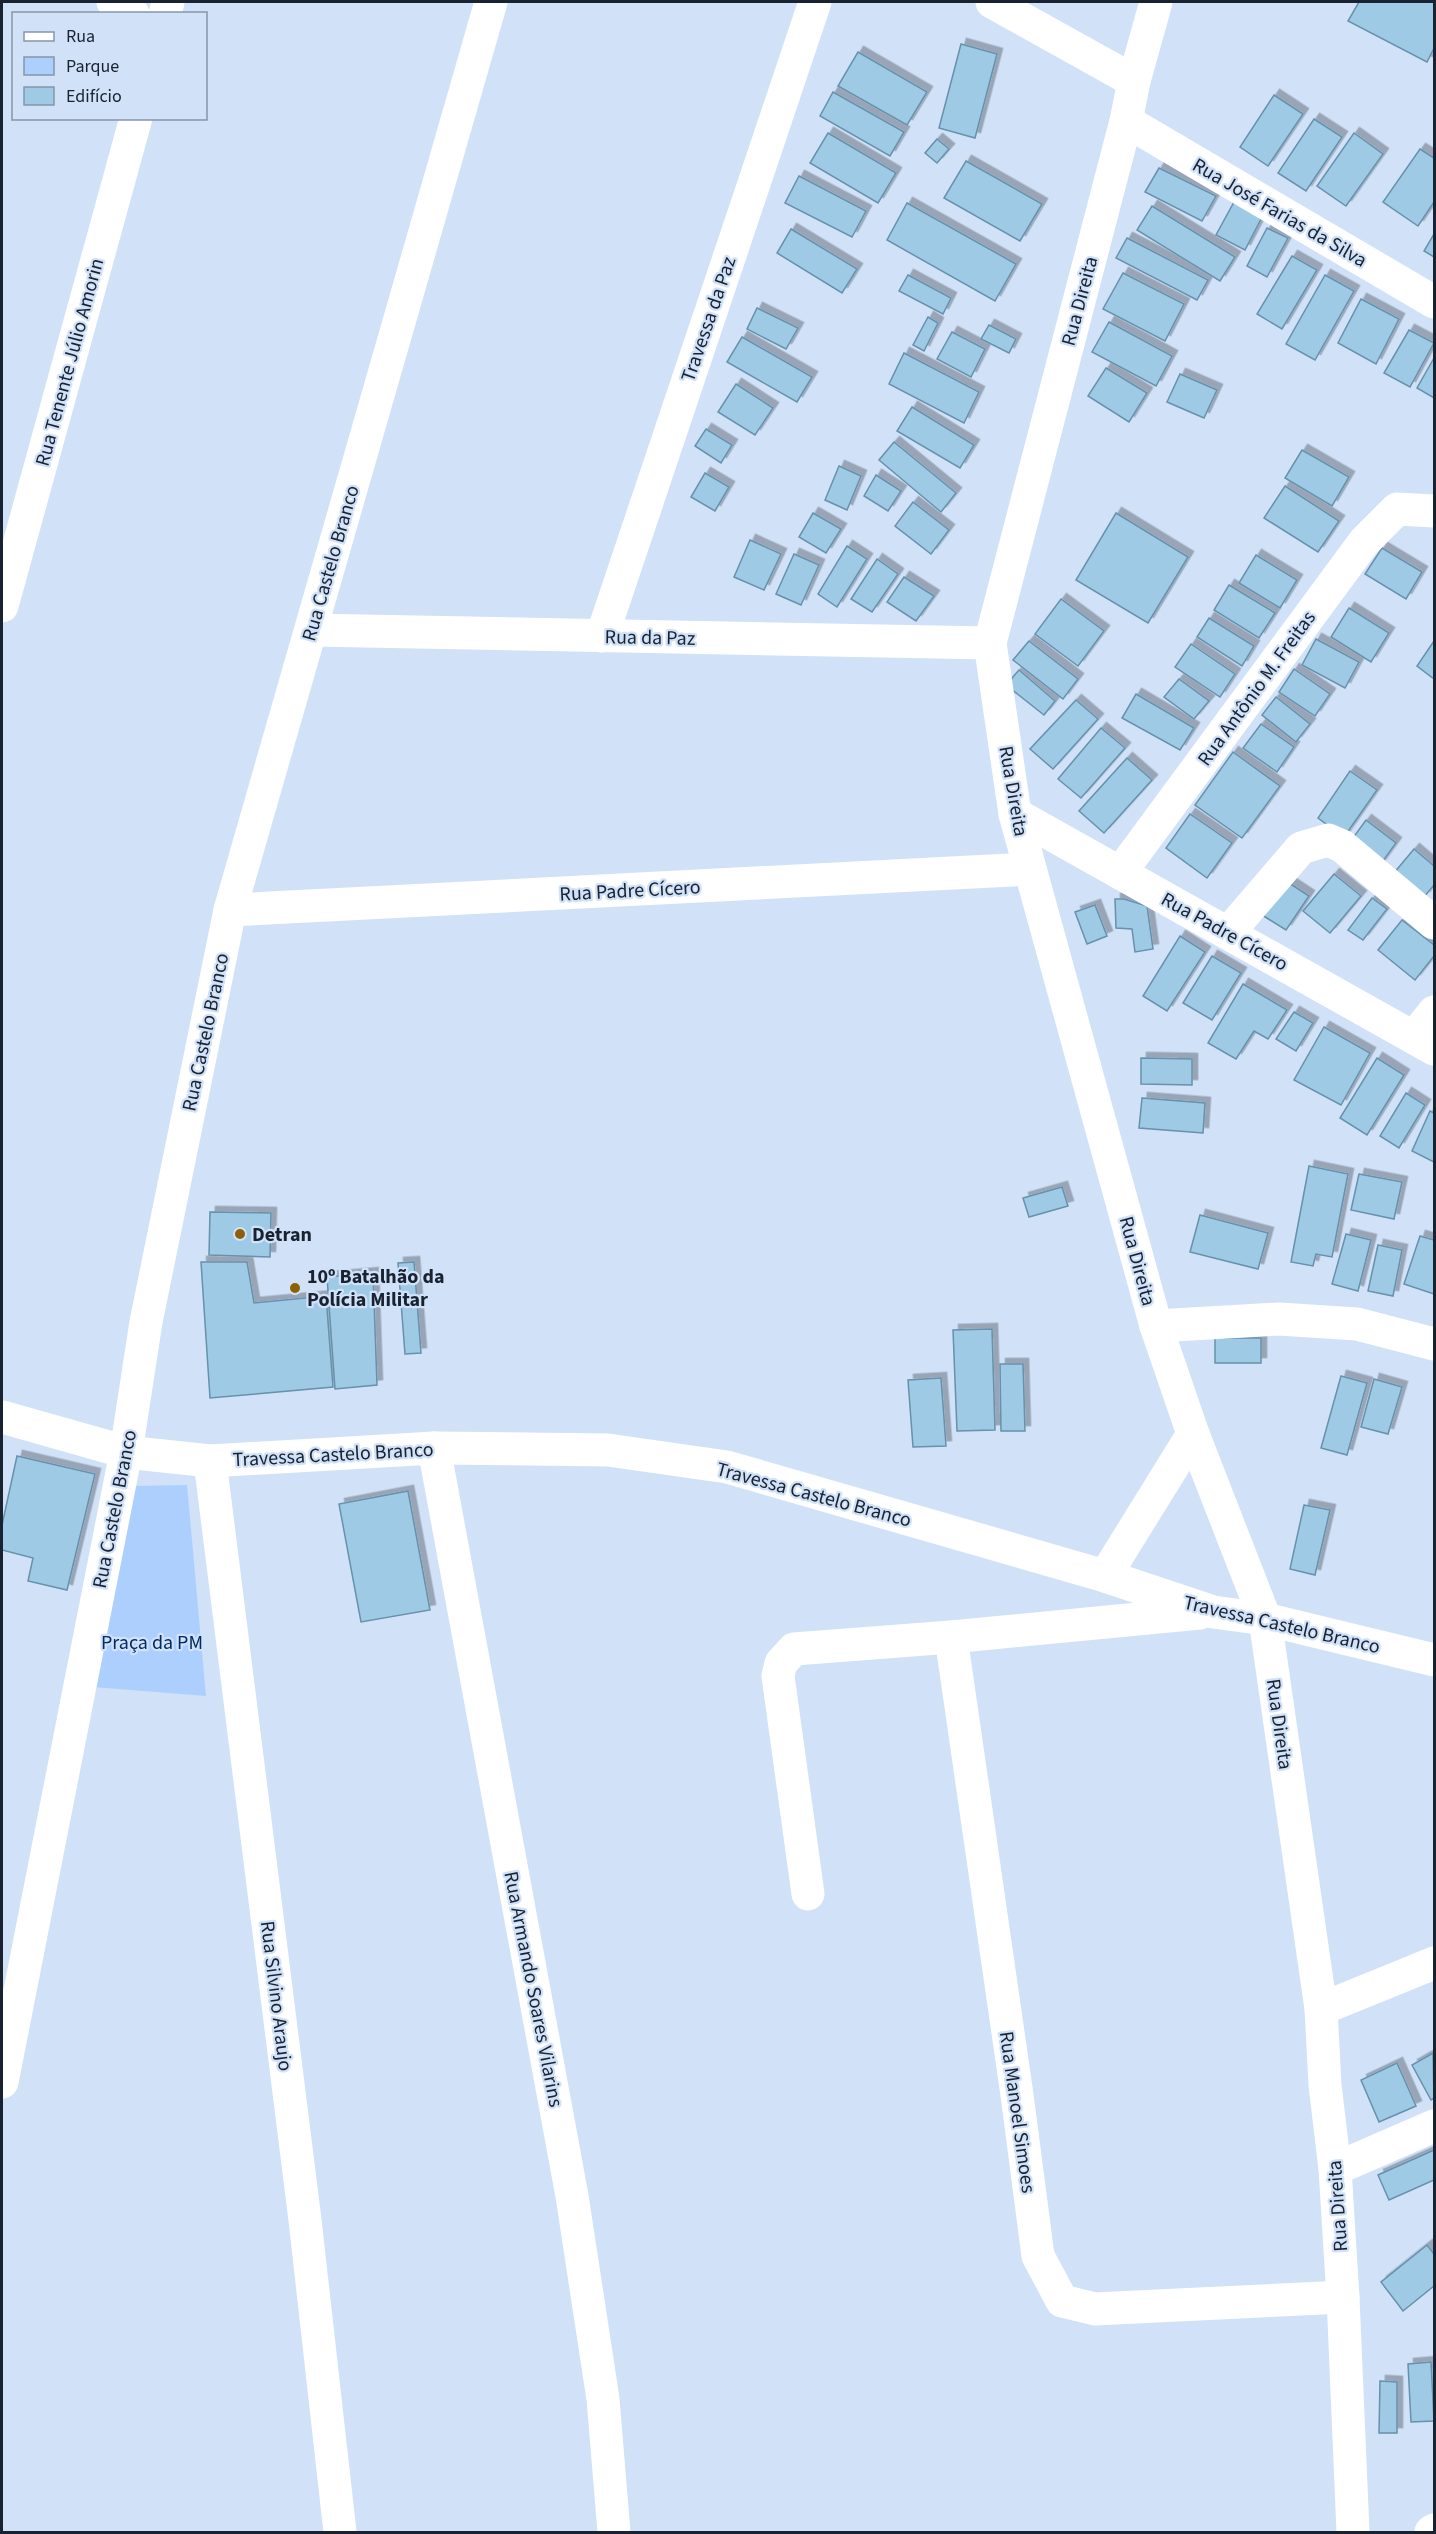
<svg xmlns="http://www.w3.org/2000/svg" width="1436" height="2534" font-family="'Source Sans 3',sans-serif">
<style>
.green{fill:#adcffe}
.building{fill:#9ecae6;stroke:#6791ab;stroke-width:1.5;filter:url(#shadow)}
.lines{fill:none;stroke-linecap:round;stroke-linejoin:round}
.minor{stroke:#fff;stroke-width:33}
.tertiary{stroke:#fff;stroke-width:33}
.poi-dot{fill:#8d6005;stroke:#d0e1f8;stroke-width:2}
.labels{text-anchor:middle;stroke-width:4.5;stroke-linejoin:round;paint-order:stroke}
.street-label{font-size:20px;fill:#182231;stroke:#d0e1f8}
.poi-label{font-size:20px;font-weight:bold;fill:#182231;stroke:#d0e1f8;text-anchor:start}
.park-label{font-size:20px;fill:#002c63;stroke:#d0e1f8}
</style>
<defs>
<filter id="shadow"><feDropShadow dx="5.5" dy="-5.5" stdDeviation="0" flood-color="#0004"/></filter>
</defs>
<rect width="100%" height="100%" fill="#d0e1f8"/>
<!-- green -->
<polygon class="green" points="187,1485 206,1696 93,1687 135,1486"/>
<!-- building -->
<g class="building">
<polygon points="1359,2 1434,2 1434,48 1427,62 1348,21"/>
<polygon points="961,44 997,54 975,138 939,128"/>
<polygon points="858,52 927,92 907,125 838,86"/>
<polygon points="833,92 904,132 890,156 820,116"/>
<polygon points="1274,95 1303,114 1268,166 1240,147"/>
<polygon points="1314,119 1342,137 1306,191 1278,173"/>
<polygon points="828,133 896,173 878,203 810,163"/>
<polygon points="1354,133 1383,154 1346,206 1317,186"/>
<polygon points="937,139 949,149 937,163 925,153"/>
<polygon points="1420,149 1434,158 1434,202 1418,226 1383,202"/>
<polygon points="966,161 1042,204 1020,241 944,198"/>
<polygon points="1159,168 1216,196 1202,221 1145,192"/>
<polygon points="799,176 866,211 852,237 785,203"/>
<polygon points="1234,202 1262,217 1245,250 1216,235"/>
<polygon points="907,203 1016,264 995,301 887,240"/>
<polygon points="1152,206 1235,257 1220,281 1137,230"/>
<polygon points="1267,228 1288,238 1267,277 1247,266"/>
<polygon points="791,229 857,269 842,293 777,253"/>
<polygon points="1434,234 1434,257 1424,251"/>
<polygon points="1127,238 1208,280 1197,300 1116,258"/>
<polygon points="1292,256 1317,270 1282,329 1257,314"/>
<polygon points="1123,273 1184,304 1165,341 1103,309"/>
<polygon points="908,275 951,298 943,314 899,291"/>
<polygon points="1325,275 1354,291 1315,360 1286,344"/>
<polygon points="1361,299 1399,319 1376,364 1338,343"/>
<polygon points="757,308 798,328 786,349 747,329"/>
<polygon points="928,317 938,323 924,351 913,345"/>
<polygon points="1109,322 1172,356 1156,386 1092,352"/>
<polygon points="989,325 1016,339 1009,353 981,339"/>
<polygon points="1409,330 1434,343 1410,387 1384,373"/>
<polygon points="952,332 985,349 971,377 937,359"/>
<polygon points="742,337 812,377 797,402 727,362"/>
<polygon points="904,353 979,392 964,423 889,384"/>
<polygon points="1434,358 1434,398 1417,388"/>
<polygon points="1106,368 1147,393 1129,422 1088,396"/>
<polygon points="1180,374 1217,390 1204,418 1167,402"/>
<polygon points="736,384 773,408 755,435 718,412"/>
<polygon points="912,407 974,445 960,468 897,431"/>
<polygon points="706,429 732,445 721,463 695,446"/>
<polygon points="894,442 956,493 941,512 879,460"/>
<polygon points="1302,450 1349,477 1332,506 1285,478"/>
<polygon points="839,466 861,476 847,510 825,500"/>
<polygon points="705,473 729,487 715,511 691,497"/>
<polygon points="876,475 901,491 888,511 864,496"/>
<polygon points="1285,486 1339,521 1318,552 1264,518"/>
<polygon points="913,502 949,530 931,554 895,526"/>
<polygon points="813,513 841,529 826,553 799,537"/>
<polygon points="1116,513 1188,557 1148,623 1076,580"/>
<polygon points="750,540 781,554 764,590 734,577"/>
<polygon points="847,546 867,559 837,607 818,594"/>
<polygon points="1382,548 1422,572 1406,599 1365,574"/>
<polygon points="794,554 819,565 801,605 776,594"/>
<polygon points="1256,555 1297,580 1280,608 1239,583"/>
<polygon points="877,559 898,574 872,612 851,599"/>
<polygon points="904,577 934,596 916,621 887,602"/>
<polygon points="1229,585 1275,613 1259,638 1214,610"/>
<polygon points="1061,599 1104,631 1078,666 1035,634"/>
<polygon points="1349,608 1389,633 1371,662 1331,637"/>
<polygon points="1209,618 1254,646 1242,666 1197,637"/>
<polygon points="1316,639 1359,662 1345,688 1302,665"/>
<polygon points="1029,641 1078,679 1063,699 1013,660"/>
<polygon points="1434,641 1434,679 1417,666"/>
<polygon points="1191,644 1235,674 1220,697 1175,667"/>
<polygon points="1294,669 1330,694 1315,716 1279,692"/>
<polygon points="1019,670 1055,701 1044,715 1006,685"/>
<polygon points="1179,679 1209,701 1194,719 1164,697"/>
<polygon points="1136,694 1194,728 1180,750 1122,718"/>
<polygon points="1276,697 1310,724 1296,742 1262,715"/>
<polygon points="1076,700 1098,719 1053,769 1030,749"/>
<polygon points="1261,724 1294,747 1277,772 1243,748"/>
<polygon points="1101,728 1125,748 1081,798 1058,779"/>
<polygon points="1233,752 1280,786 1242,838 1195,805"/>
<polygon points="1127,758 1152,780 1104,833 1079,811"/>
<polygon points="1350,771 1377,790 1344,837 1318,818"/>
<polygon points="1190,814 1232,843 1207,878 1166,848"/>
<polygon points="1366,820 1396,843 1380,865 1350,842"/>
<polygon points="1414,849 1434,866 1434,885 1424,897 1394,873"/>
<polygon points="1334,874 1361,896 1330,933 1303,911"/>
<polygon points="1286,881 1309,896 1286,930 1262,915"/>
<polygon points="1372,898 1387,909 1363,940 1348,930"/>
<polygon points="1115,899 1124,899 1147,906 1153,949 1135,952 1132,929 1116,928"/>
<polygon points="1095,905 1107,936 1087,944 1075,912"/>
<polygon points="1402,920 1434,945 1434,956 1415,980 1378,950"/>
<polygon points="1180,936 1205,952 1167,1011 1143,996"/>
<polygon points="1212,956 1241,973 1212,1020 1183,1003"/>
<polygon points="1243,984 1287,1010 1268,1039 1254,1031 1236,1059 1208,1043"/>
<polygon points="1294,1012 1313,1023 1296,1051 1276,1039"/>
<polygon points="1324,1027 1370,1053 1341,1105 1294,1080"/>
<polygon points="1141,1058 1192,1059 1192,1085 1141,1084"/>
<polygon points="1377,1058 1404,1075 1367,1135 1340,1118"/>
<polygon points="1406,1093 1425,1105 1399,1148 1380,1136"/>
<polygon points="1142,1098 1205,1103 1203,1133 1139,1128"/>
<polygon points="1430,1111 1434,1113 1434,1162 1412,1151"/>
<polygon points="1309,1166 1348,1174 1332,1257 1316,1254 1313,1266 1291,1262"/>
<polygon points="1359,1174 1402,1182 1394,1219 1351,1210"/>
<polygon points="1062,1187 1068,1206 1029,1217 1023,1198"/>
<polygon points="210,1212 271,1213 270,1257 209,1255"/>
<polygon points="1200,1215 1268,1233 1258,1269 1190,1252"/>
<polygon points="1346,1234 1371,1240 1358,1291 1332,1284"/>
<polygon points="1420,1236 1434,1240 1434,1294 1404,1284"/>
<polygon points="1378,1245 1402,1250 1393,1296 1368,1291"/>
<polygon points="201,1262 247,1262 254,1303 326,1296 333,1387 210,1398"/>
<polygon points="414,1262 421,1353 405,1354 398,1263"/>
<polygon points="373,1273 377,1385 335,1389 327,1277"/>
<polygon points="992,1329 995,1430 957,1431 953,1330"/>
<rect x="1215" y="1338" width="46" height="25"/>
<polygon points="1000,1364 1023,1364 1025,1431 1001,1431"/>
<polygon points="1341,1376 1367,1383 1347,1455 1321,1448"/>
<polygon points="941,1378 946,1446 913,1447 908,1380"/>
<polygon points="1374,1379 1402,1387 1388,1434 1361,1427"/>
<polygon points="17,1456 95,1474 67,1590 28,1581 33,1558 2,1550 2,1525"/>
<polygon points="408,1491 430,1610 361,1622 339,1504"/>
<polygon points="1304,1505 1330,1510 1315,1575 1290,1569"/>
<polygon points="1433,2053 1434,2098 1431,2100 1412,2065"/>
<polygon points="1397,2063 1416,2106 1379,2122 1361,2080"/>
<polygon points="1434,2150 1434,2180 1389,2200 1378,2175"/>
<polygon points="1427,2245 1434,2254 1434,2286 1403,2311 1381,2282"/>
<polygon points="1431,2362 1434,2421 1411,2422 1408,2364"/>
<polygon points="1380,2381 1397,2382 1397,2433 1379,2433"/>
</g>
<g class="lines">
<!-- minor -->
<g class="minor">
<polyline points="113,2 133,14"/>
<polyline points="992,2 1134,81"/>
<polyline points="1156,2 1134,81 1126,121 990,643 1015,814 1156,1326 1193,1434 1265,1619 1321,2009 1325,2085 1335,2169 1343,2297 1353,2532"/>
<polyline points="165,14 168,2"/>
<polyline points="1126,121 1434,302"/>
<polyline points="2,606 136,118"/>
<polyline points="311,630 990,643"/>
<polyline points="602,636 815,2"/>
<polyline points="1015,814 1434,1049"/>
<polyline points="1120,873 1364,542 1397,509 1434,511"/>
<polyline points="230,910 1030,869"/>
<polyline points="1228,933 1301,848 1328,840 1342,846 1434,923"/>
<polyline points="1414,1037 1434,1012"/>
<polyline points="1156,1326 1279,1319 1357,1324 1434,1344"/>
<polyline points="2,1417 126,1452 210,1461 434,1448 608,1450 727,1467 1105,1576 1213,1612 1265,1619 1434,1660"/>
<polyline points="434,1448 572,2196 603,2399 614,2532"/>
<polyline points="210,1461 305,2220 340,2532"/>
<polyline points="1105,1576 1193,1434"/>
<polyline points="951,1637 1017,2095 1038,2256 1062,2301 1095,2309 1343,2297"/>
<polyline points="808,1894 778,1676 781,1663 794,1649 951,1637 1200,1613"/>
<polyline points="1321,2009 1434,1963"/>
<polyline points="2,2082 126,1452 146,1322 230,910 491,2"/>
<polyline points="1335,2169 1434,2126"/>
</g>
<!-- tertiary -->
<polyline class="tertiary" points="1431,2532 1434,2530"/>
</g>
<!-- markers -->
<g class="poi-dot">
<circle cx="240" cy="1234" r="6"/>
<circle cx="295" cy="1288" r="6"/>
</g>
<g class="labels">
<!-- street labels -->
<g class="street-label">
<text transform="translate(1280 212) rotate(30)" y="7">Rua José Farias da Silva</text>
<text transform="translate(1079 301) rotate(-75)" y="7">Rua Direita</text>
<text transform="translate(708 319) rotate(-71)" y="7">Travessa da Paz</text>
<text transform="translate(69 362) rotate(-75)" y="7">Rua Tenente Júlio Amorin</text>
<text transform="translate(330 563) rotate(-74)" y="7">Rua Castelo Branco</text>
<text transform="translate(650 637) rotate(1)" y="7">Rua da Paz</text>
<text transform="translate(1256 688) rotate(-54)" y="7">Rua Antônio M. Freitas</text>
<text transform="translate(1014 791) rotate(80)" y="7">Rua Direita</text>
<text transform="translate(630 890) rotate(-3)" y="7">Rua Padre Cícero</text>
<text transform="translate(1225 931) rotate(29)" y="7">Rua Padre Cícero</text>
<text transform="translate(205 1032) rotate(-78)" y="7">Rua Castelo Branco</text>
<text transform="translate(1138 1261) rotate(75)" y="7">Rua Direita</text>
<text transform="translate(333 1454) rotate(-3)" y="7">Travessa Castelo Branco</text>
<text transform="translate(814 1494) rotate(15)" y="7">Travessa Castelo Branco</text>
<text transform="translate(114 1509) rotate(-79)" y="7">Rua Castelo Branco</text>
<text transform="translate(1282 1624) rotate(13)" y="7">Travessa Castelo Branco</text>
<text transform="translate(1280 1724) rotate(82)" y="7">Rua Direita</text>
<text transform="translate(534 1989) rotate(79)" y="7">Rua Armando Soares Vilarins</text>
<text transform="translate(277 1996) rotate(83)" y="7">Rua Silvino Araujo</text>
<text transform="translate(1018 2112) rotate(82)" y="7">Rua Manoel Simoes</text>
<text transform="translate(1337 2206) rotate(-94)" y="7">Rua Direita</text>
</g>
<!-- poi labels -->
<g class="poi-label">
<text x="252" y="1241">Detran</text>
<text x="307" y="1283">10º Batalhão da<tspan x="307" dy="23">Polícia Militar</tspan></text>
</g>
<!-- park labels -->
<g class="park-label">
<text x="152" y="1649">Praça da PM</text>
</g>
</g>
<!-- border -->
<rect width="1436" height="2534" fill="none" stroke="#182231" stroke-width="6"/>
<!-- legend -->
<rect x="12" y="12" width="195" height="108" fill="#d0e1f8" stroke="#8695a8" stroke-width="1.5"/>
<rect x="24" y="32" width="30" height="9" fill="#ffffff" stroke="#8695a8" stroke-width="1.5"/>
<text x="66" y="42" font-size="18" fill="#182231">Rua</text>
<rect x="24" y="57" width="30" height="18" fill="#adcffe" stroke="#8695a8" stroke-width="1.5"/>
<text x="66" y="72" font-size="18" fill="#182231">Parque</text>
<rect x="24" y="87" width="30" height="18" fill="#9ecae6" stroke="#8695a8" stroke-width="1.5"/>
<text x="66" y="102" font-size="18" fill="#182231">Edifício</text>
</svg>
